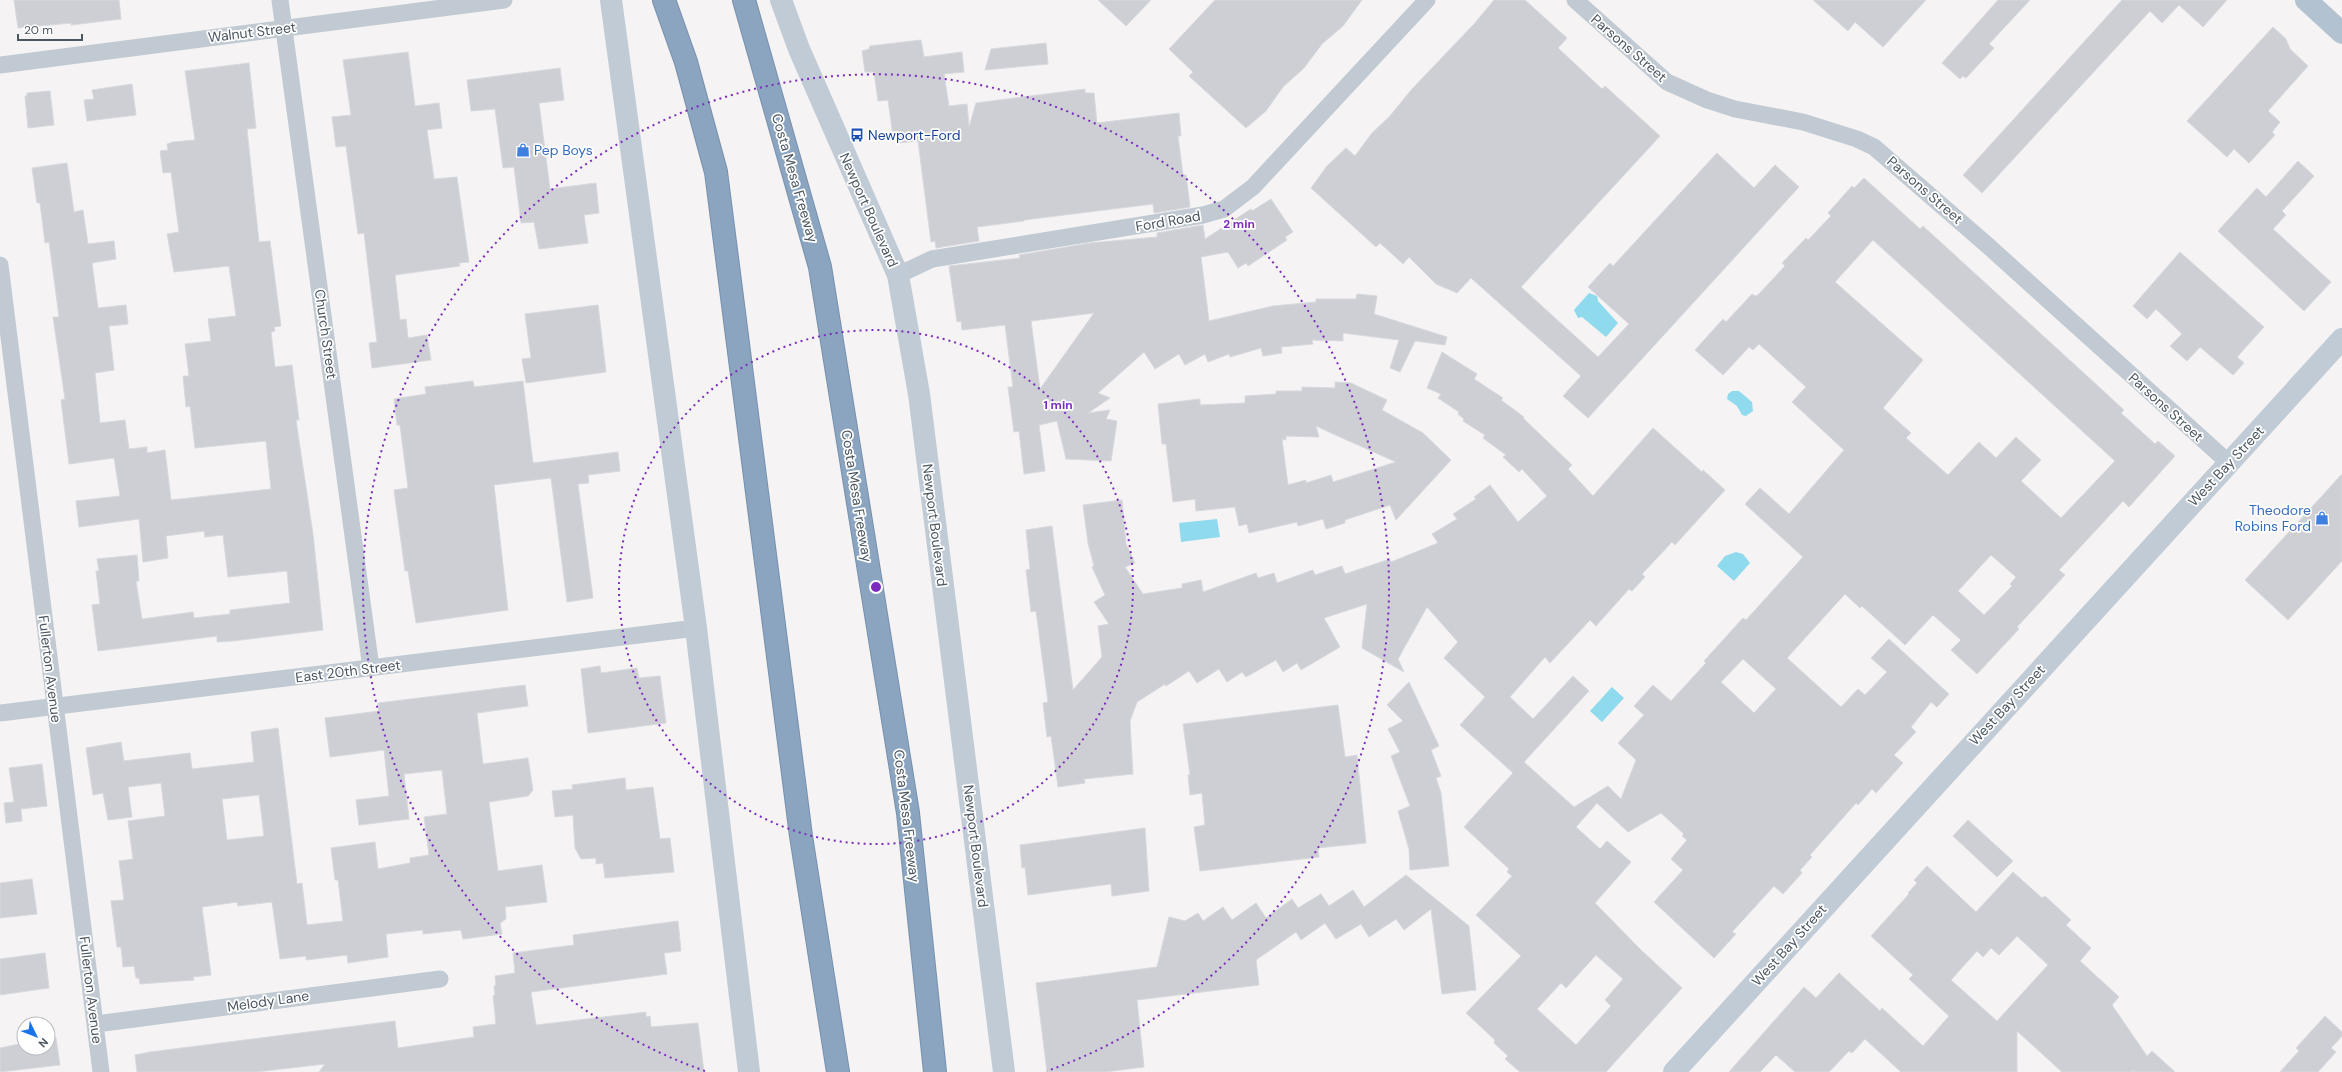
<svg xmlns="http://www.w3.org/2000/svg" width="2342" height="1072" font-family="'DM Sans',sans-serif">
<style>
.water{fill:#90daee}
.building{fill:#cdcfd5;stroke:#d7d9de;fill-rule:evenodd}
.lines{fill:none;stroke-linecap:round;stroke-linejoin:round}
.highway-casing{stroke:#7690ad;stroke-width:24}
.street{stroke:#c1cad2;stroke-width:17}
.secondary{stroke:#c1cbd6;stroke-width:22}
.primary{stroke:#b3c2d1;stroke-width:22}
.highway{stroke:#8ba5c1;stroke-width:22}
.ring{fill:none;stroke:#7b2cbf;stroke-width:2;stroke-dasharray:2 4}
.labels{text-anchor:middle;stroke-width:3.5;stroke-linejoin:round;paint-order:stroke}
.street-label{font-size:14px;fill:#4a5661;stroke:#fff}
.transit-label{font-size:14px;fill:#164399;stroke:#fff;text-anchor:start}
.shop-label{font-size:14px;fill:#366cbe;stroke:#fff;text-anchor:start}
.centre{fill:#7b2cbf;stroke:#fff;stroke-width:2}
.ring-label{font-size:12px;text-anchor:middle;font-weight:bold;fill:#7b2cbf;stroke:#fff;stroke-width:3.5;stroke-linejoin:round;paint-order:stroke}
</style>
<rect width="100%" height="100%" fill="#f5f3f3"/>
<!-- water -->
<g class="water">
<polygon points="1589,293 1597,296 1598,301 1618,323 1606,337 1582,317 1578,318 1574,310"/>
<polygon points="1732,391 1739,391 1752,402 1753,411 1746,416 1742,415 1737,406 1727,399 1728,394"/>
<polygon points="1217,519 1220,537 1181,542 1179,523"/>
<polygon points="1736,552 1743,554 1750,563 1734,581 1717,566 1725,556"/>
<polygon points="1612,687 1624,698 1602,722 1590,711"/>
</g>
<!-- building -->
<g class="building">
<polygon points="14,0 119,0 121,19 71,25 71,23 18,28"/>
<polygon points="1098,0 1151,0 1126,26"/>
<polygon points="1215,0 1362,0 1343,26 1322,44 1304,68 1283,87 1266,111 1246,128 1189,76 1193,72 1169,49"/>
<polygon points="1494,0 1525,0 1567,38 1558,48 1602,89 1605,86 1660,136 1521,287 1598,357 1629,324 1588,287 1610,263 1613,266 1717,153 1754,188 1775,165 1799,187 1588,418 1563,396 1581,376 1471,278 1457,293 1436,284 1409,257 1403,264 1380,243 1376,247 1311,188 1327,166 1346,148 1355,156 1372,133 1389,117 1412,89 1474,24"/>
<polygon points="1813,0 1926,0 1883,47 1855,22 1848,31"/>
<polygon points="1998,0 2030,0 1989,44 1994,48 1966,78 1963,76 1960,79 1942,63"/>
<polygon points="2122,0 2227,0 2203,27 2179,5 2162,23 2150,11 1982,193 1963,175"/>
<polygon points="2273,27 2286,39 2290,49 2308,66 2268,111 2280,122 2272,132 2275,135 2249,163 2234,149 2227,157 2187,121"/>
<polygon points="921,40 924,57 962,52 964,72 944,74 949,106 967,104 969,127 976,103 1085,89 1085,93 1094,93 1097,123 1179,113 1181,136 1178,136 1183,175 1186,175 1190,207 1154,213 1153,204 1024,220 1024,221 977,227 979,241 936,248 935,241 931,242 918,141 898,143 897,136 893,136 888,100 878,101 874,72 865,72 862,51 869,49 870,46"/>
<polygon points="1046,43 1048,64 985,70 991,49"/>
<polygon points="408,52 415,106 439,103 442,128 427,130 434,179 457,177 469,262 459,263 460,266 395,275 400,320 406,319 408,338 427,335 431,360 372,368 369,343 377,342 364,233 358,234 346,146 336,147 332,117 351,115 343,60"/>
<polygon points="249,63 256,128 247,129 259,242 270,241 281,326 274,327 275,331 271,332 275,367 292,365 299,420 296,420 313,534 323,630 233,641 217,642 217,636 98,651 92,605 100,604 96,571 99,571 97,559 137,555 139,581 136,581 142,619 193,612 194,618 230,614 230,610 290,603 287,571 228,577 223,535 205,537 204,531 166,536 168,558 143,562 139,519 79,527 76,501 120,496 114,458 69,464 61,400 65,399 53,317 59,317 56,294 49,242 45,243 40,203 37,203 32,168 67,163 74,212 83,210 88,244 114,241 116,259 92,263 98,308 126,305 128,324 109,326 114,370 95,373 100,423 125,420 129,449 147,447 147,453 165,450 171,500 271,489 266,441 195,448 190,406 186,407 183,376 189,376 185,344 211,341 208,319 236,316 229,266 174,272 167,234 179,232 171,172 163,173 160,151 168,150 167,144 173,142 195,140 185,71"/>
<polygon points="560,68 564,100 539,103 550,189 596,183 599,213 584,215 588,243 539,249 534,222 521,223 514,167 503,168 495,109 471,111 467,80"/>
<polygon points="132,84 136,115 87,121 84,100 94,99 92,90"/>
<polygon points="50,91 54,125 28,128 25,96 27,96 27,93"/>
<polygon points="2298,161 2314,176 2282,211 2286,215 2273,229 2331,282 2304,311 2218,231 2257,188 2266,197"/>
<path d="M 1864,178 L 1920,229 L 1923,226 L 2098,386 L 2124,410 L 2121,413 L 2155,444 L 2158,441 L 2175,456 L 2129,507 L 2123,501 L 2059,570 L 2065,575 L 2017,627 L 2019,629 L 1977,674 L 1951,650 L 1961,640 L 1933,615 L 1905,645 L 1862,606 L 1860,608 L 1845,594 L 1787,658 L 1841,707 L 1858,689 L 1865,695 L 1887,672 L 1871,658 L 1889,639 L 1949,694 L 1937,707 L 1931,702 L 1911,727 L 1916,732 L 1894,755 L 1903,763 L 1876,793 L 1872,789 L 1858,805 L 1856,803 L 1810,855 L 1812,857 L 1800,870 L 1802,873 L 1783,894 L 1774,886 L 1732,932 L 1736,934 L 1714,958 L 1654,902 L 1683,870 L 1671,859 L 1687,840 L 1682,836 L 1684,834 L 1661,813 L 1628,832 L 1597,803 L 1576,827 L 1600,849 L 1607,841 L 1631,862 L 1595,903 L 1641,950 L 1682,988 L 1606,1072 L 1520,1072 L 1505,1059 L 1508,1056 L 1494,1043 L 1495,1040 L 1466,1013 L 1521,956 L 1476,915 L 1512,876 L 1507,872 L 1509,869 L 1464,827 L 1513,773 L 1460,725 L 1485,697 L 1444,658 L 1458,642 L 1427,607 L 1398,659 L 1404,672 L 1362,648 L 1367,604 L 1324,618 L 1340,647 L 1301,670 L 1297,663 L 1283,672 L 1276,660 L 1246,677 L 1242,672 L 1227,682 L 1219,669 L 1197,683 L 1189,671 L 1166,686 L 1165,684 L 1137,702 L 1130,721 L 1133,774 L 1084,779 L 1085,783 L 1058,787 L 1051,736 L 1047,737 L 1043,703 L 1048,702 L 1036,611 L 1031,612 L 1026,570 L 1030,569 L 1026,530 L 1052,526 L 1073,690 L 1102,657 L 1098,626 L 1109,624 L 1094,602 L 1105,595 L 1092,567 L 1094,566 L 1088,543 L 1083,505 L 1122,500 L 1126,544 L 1135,563 L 1125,567 L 1143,594 L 1182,588 L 1182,584 L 1201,580 L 1203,592 L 1256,573 L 1258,578 L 1274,573 L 1277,583 L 1313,570 L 1315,575 L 1342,566 L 1345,574 L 1390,559 L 1391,562 L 1438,543 L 1432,534 L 1457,519 L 1453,514 L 1476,499 L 1474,497 L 1490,485 L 1518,522 L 1547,496 L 1522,469 L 1519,472 L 1503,457 L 1506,455 L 1483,438 L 1485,435 L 1463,421 L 1464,419 L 1458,414 L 1459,412 L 1438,398 L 1441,394 L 1427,388 L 1442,352 L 1477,374 L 1474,379 L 1503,398 L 1501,400 L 1524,417 L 1523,418 L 1572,465 L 1568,469 L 1593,496 L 1653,428 L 1702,472 L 1703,470 L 1725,490 L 1675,545 L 1672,542 L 1642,574 L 1645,577 L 1632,591 L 1629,589 L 1596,626 L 1590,620 L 1550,663 L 1545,657 L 1510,697 L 1533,719 L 1573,676 L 1589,691 L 1524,762 L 1574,807 L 1608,786 L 1621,799 L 1636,760 L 1618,743 L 1644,715 L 1634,706 L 1653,685 L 1671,701 L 1706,663 L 1704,661 L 1743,618 L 1746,620 L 1803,557 L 1745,504 L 1760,488 L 1789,514 L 1844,450 L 1792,402 L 1806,387 L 1759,344 L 1753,350 L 1749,347 L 1723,375 L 1695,350 L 1723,319 L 1726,322 L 1752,294 L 1755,296 L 1758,295 L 1785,266 L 1782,263 L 1806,238 L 1808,240 L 1831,216 L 1828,213 L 1852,186 L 1854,188 ZM 1873,240 L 2115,461 L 2061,518 L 2021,481 L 2041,460 L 2016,437 L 1996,458 L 1979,442 L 1948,475 L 1906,438 L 1911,433 L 1883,408 L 1923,360 L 1835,282 ZM 1991,555 L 2016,577 L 2010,584 L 2012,586 L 1984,615 L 1958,591 ZM 1743,659 L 1776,689 L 1754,713 L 1721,682 ZM 1596,955 L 1623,979 L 1605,1000 L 1611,1006 L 1576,1045 L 1537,1009 L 1561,983 L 1566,988 Z"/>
<path d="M 1271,199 L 1293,232 L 1285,237 L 1287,240 L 1248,266 L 1246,263 L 1238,268 L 1228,252 L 1201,257 L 1209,321 L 1273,306 L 1316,302 L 1316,299 L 1356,299 L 1357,294 L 1377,296 L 1374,314 L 1447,337 L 1445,345 L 1415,341 L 1400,372 L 1390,368 L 1399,340 L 1343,333 L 1343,341 L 1312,340 L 1313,344 L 1281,347 L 1282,353 L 1263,356 L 1261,348 L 1230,357 L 1229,354 L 1208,362 L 1205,354 L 1185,365 L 1179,354 L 1155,369 L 1144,352 L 1098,393 L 1110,398 L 1088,413 L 1110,410 L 1106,419 L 1117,421 L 1111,461 L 1066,459 L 1057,421 L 1039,425 L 1045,471 L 1024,474 L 1019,431 L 1014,432 L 1008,387 L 1013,387 L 1005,325 L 962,330 L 961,321 L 957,322 L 949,266 L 1020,258 L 1019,255 L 1090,243 L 1157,237 L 1157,233 L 1203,225 L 1205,239 L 1251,209 L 1252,211 ZM 1094,313 L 1040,389 L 1031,321 Z"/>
<polygon points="2180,252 2264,327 2237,357 2244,363 2233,375 2200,347 2187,361 2170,346 2182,334 2156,309 2147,319 2133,306"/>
<polygon points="598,305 606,372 526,383 522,359 531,358 525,314"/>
<polygon points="473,381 474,387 523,381 533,463 618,452 620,471 588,475 589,483 578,484 593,598 567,602 551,478 494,485 508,610 416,623 408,571 405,571 394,490 408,488 400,425 397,425 394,399 426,394 425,387"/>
<path d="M 1335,382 L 1351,383 L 1387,400 L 1382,410 L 1423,433 L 1451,460 L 1396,520 L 1390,505 L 1345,520 L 1345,523 L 1326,529 L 1323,519 L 1298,526 L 1297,522 L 1249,533 L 1247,524 L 1239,526 L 1235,507 L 1196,511 L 1195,499 L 1173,502 L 1166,444 L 1162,444 L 1158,404 L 1200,399 L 1200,405 L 1245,403 L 1245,396 L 1276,394 L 1276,391 L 1302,391 L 1302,387 L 1335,388 ZM 1316,426 L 1340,437 L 1396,462 L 1333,482 L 1331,475 L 1306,483 L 1306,480 L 1288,485 L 1282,439 L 1286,440 L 1286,436 L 1319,437 Z"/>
<polygon points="2342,474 2342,561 2288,620 2245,580"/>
<polygon points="600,666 601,673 637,668 639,678 660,676 666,723 588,733 581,669"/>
<polygon points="1409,682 1439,746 1431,750 1441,776 1436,778 1441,793 1449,866 1410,870 1409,849 1398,811 1410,806 1391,756 1400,752 1388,729 1403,721 1387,705"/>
<path d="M 525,685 L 528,706 L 477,713 L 483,764 L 528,758 L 533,790 L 528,796 L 489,802 L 498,871 L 542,865 L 547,902 L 505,907 L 506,919 L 500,923 L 502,934 L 463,939 L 461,930 L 423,934 L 423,930 L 386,934 L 388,957 L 348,963 L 347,955 L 306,960 L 306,956 L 280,959 L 272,902 L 238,906 L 237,902 L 202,907 L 211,975 L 193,977 L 194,980 L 140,984 L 139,978 L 136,978 L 134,966 L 123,967 L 121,947 L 117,947 L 111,901 L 124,900 L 119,861 L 133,859 L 128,821 L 165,816 L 161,783 L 128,787 L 132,817 L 108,820 L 103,793 L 93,795 L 86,748 L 121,742 L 124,761 L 190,753 L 192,769 L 254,762 L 251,732 L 278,728 L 297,884 L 302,883 L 307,925 L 343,921 L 338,880 L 335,880 L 331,848 L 375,842 L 378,869 L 410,863 L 410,858 L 429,855 L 424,817 L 447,814 L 442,770 L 404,774 L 409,819 L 359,825 L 356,800 L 389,796 L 384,750 L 330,757 L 325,718 L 379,711 L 378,703 ZM 259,795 L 264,836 L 227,840 L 222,799 Z"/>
<polygon points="1338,705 1345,757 1357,755 1366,843 1318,848 1319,857 1200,871 1194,827 1205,825 1202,793 1190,795 1188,775 1190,775 1183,724"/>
<polygon points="42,764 47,806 21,809 22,821 6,823 4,803 14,802 9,768"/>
<polygon points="625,778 626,790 653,787 660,839 670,838 674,872 605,878 603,863 596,864 596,858 581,859 575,848 573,815 555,817 552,791 573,789 572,785"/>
<polygon points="1968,820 2013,861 1997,877 1953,836"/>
<polygon points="1145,828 1149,891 1112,896 1111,884 1028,895 1025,867 1022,868 1020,845"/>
<path d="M 1927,866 L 1976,912 L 2013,872 L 2042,898 L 2045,896 L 2071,920 L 2066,925 L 2091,948 L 2080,961 L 2119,997 L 2112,1005 L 2147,1056 L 2152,1051 L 2175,1072 L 2133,1072 L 2135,1070 L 2131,1072 L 2062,1072 L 2017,1031 L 2017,1072 L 1901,1072 L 1865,1039 L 1852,1053 L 1849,1051 L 1829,1072 L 1795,1072 L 1776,1055 L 1760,1072 L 1729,1072 L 1804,987 L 1816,998 L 1839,973 L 1880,1011 L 1882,1008 L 1923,1046 L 1949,1016 L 1909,979 L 1913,975 L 1871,936 L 1909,894 L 1908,893 L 1917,883 L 1914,880 ZM 2017,936 L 2048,965 L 1997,1021 L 1951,980 L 1977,951 L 1983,957 L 1991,948 L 1999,955 Z"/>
<polygon points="1406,875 1469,926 1476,990 1442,994 1431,909 1404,930 1396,919 1369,937 1361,924 1336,939 1325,923 1301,940 1296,932 1256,960 1259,985 1137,1000 1144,1067 1105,1072 1047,1072 1036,983 1157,967 1169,917 1185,921 1198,913 1203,921 1223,907 1232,920 1256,903 1266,918 1292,899 1298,908 1321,894 1329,906 1353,890 1364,907"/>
<polygon points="32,879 37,914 0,918 0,883"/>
<polygon points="678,921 681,951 664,953 667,974 531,992 536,1025 646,1012 646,1017 650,1016 651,1027 698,1023 704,1072 319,1072 325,1064 256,1072 137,1072 135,1055 150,1052 395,1021 398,1048 474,1037 473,1027 496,1024 493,996 495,995 494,986 496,985 495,976 515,973 513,953 574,945 573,935"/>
<polygon points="45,953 49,988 0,995 0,959"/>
<polygon points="2325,1016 2342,1032 2342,1036 2331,1048 2336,1052 2318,1072 2280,1072 2299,1051 2296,1048"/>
<polygon points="56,1038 60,1065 0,1072 0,1048 24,1043 24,1048 48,1048 48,1040"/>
</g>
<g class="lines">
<!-- highway casing -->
<g class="highway-casing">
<g id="highway">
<polyline points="664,0 686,62 716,172 801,836 838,1072"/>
<polyline points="744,0 820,267 908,813 935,1072"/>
</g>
</g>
<!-- street -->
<g class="street">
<polyline points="280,0 371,668"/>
<polyline points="1575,0 1667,82 1707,100 1735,109 1803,122 1857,139 1874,147 1986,244 2229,463"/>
<polyline points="0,65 504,0"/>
<polyline points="0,265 101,1072"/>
<polyline points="898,275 932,259 1203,215 1224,209 1253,187 1427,0"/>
<polyline points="0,713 696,628"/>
<polyline points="96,1024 440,979"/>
</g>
<!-- secondary -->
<g class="secondary">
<polyline points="611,0 696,628 749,1072"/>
<polyline points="781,0 799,49 898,275 919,394 1004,1072"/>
<polyline points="1674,1072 2342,339"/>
</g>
<!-- primary -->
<polyline class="primary" points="2306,0 2342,33"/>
<!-- highway -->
<use href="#highway" class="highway"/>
</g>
<!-- distance rings -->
<g class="ring">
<circle cx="876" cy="587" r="257"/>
<path d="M705 1071A513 513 0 1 1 1047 1071"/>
</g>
<!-- icons -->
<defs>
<g id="bus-bare" transform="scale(1.08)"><path d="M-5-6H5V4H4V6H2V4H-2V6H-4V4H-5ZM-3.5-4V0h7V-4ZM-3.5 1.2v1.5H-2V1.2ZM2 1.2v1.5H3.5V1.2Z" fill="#1a4fb4" stroke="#fff" stroke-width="2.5" paint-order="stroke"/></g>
<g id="shop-bare" transform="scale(1.08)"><path d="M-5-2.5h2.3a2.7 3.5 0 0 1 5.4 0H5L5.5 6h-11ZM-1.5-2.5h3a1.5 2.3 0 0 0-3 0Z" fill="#3f7fe0" stroke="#fff" stroke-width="2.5" paint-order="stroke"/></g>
</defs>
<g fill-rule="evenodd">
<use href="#bus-bare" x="857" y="135"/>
<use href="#shop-bare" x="523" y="150"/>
<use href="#shop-bare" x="2322" y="518"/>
</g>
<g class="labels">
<!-- street labels -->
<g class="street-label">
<text transform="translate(252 32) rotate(-7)" y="5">Walnut Street</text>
<text transform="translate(1629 48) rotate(41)" y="5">Parsons Street</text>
<text transform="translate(795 178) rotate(74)" y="5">Costa Mesa Freeway</text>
<text transform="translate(1925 190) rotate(41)" y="5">Parsons Street</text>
<text transform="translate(869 210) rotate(66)" y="5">Newport Boulevard</text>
<text transform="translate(1168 221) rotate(-10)" y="5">Ford Road</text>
<text transform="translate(326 334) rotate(82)" y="5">Church Street</text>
<text transform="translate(2166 407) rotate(42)" y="5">Parsons Street</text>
<text transform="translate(2226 466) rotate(-47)" y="5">West Bay Street</text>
<text transform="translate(857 496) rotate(81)" y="5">Costa Mesa Freeway</text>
<text transform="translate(935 525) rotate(83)" y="5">Newport Boulevard</text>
<text transform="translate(50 669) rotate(83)" y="5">Fullerton Avenue</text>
<text transform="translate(348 671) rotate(-7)" y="5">East 20th Street</text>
<text transform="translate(2007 705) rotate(-47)" y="5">West Bay Street</text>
<text transform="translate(907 816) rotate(83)" y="5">Costa Mesa Freeway</text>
<text transform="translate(976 846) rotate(83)" y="5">Newport Boulevard</text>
<text transform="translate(1789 945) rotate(-48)" y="5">West Bay Street</text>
<text transform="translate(91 990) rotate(83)" y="5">Fullerton Avenue</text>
<text transform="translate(268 1001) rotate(-8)" y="5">Melody Lane</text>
</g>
<!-- transit labels -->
<g class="transit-label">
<text x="868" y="140">Newport-Ford</text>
</g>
<!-- shop labels -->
<g class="shop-label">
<text x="534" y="155">Pep Boys</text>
<text x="2311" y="515" text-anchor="end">Theodore<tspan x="2311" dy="16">Robins Ford</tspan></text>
</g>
</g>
<circle cx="876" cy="587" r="6" class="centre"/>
<g class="ring-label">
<text x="1239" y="228">2 min</text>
<text x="1058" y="409">1 min</text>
</g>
<!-- north arrow -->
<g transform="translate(36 1036) rotate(133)"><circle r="19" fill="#ffffff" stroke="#b7bbc0"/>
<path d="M0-3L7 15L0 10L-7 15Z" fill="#1a73e8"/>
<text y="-6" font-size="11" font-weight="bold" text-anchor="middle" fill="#4a5661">N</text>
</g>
<!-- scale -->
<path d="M18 34v6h64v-6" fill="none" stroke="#4a5661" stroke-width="2"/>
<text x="24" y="34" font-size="12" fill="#4a5661" stroke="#ffffff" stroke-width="3" paint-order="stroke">20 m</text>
</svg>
